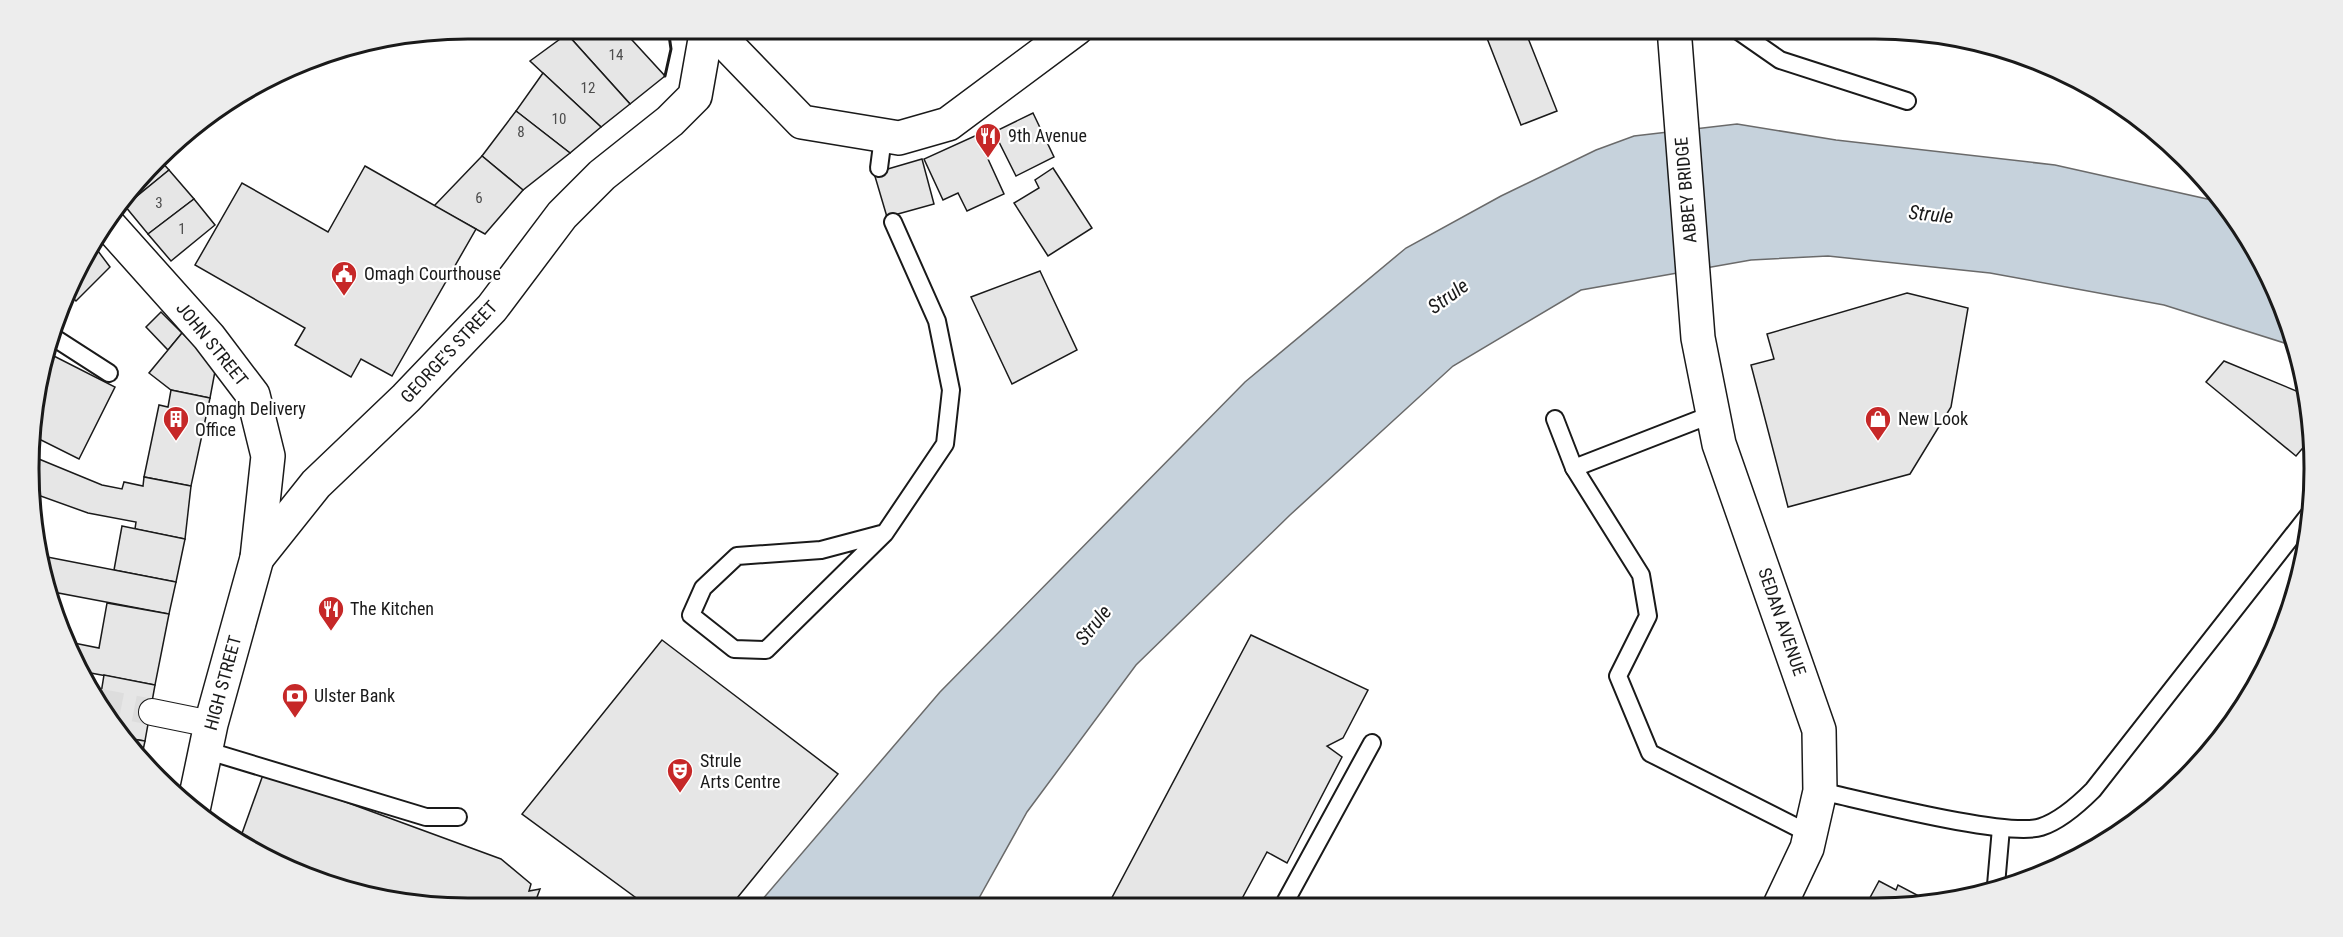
<svg xmlns="http://www.w3.org/2000/svg" width="2343" height="937" font-family="'Roboto Condensed',sans-serif">
<style>
.water{fill:#c6d2dc;stroke:#6a6a6a;stroke-width:1.5}
.building{fill:#e6e6e6;stroke:#1a1a1a;stroke-width:1.5}
.lines{fill:none;stroke-linecap:round;stroke-linejoin:round}
.pedestrian-tunnel{stroke:#ddd;stroke-width:26;stroke-dasharray:26 13;stroke-linecap:butt}
.service-casing{stroke:#1a1a1a;stroke-width:20}
.pedestrian-casing{stroke:#1a1a1a;stroke-width:28}
.tertiary-casing{stroke:#1a1a1a;stroke-width:36}
.secondary-casing{stroke:#1a1a1a;stroke-width:36}
.service{stroke:#fff;stroke-width:16}
.pedestrian{stroke:#fff;stroke-width:26}
.tertiary{stroke:#fff;stroke-width:33}
.secondary{stroke:#fff;stroke-width:33}
.wall{stroke:#1a1a1a;stroke-width:3}
.labels{text-anchor:middle;stroke-width:4.5;stroke-linejoin:round;paint-order:stroke}
.number-label{font-size:15px;fill:#4d4d4d}
.poi-label{font-size:18px;fill:#1a1a1a;stroke:#fff;text-anchor:start}
.street-label{font-size:18px;fill:#1a1a1a;stroke:#fff}
.water-label{font-size:20px;font-style:italic;fill:#1a1a1a;stroke:#fff}
.rim{fill:none;stroke:#1a1a1a;stroke-width:3}
</style>
<rect width="100%" height="100%" fill="#fff"/>
<!-- water -->
<polygon class="water" points="1737,124 1836,140 2055,165 2225,203 2269,274 2297,347 2164,305 1990,273 1828,256 1751,260 1581,290 1453,366 1290,515 1136,665 1027,812 974,907 755,908 940,692 1245,382 1406,248 1501,196 1596,150 1634,136"/>
<!-- building -->
<g class="building">
<polygon points="574,28 621,28 665,76 630,104 567,34"/>
<polygon points="1483,28 1524,28 1557,111 1521,125"/>
<polygon points="567,34 630,104 601,127 530,61"/>
<polygon points="543,73 601,127 570,153 516,111"/>
<polygon points="516,111 570,153 523,190 482,156"/>
<polygon points="1033,113 1054,157 1016,176 994,132"/>
<polygon points="977,135 1004,194 967,211 958,193 943,200 924,159"/>
<polygon points="482,156 523,190 485,234 434,206"/>
<polygon points="922,159 934,204 887,217 874,173"/>
<polygon points="160,160 169,170 125,206 124,205"/>
<polygon points="365,166 476,229 392,376 361,359 351,377 295,345 305,328 195,265 242,183 328,232"/>
<polygon points="1053,168 1092,228 1048,256 1014,203 1039,188 1035,180"/>
<polygon points="169,170 194,199 148,234 125,206"/>
<polygon points="194,199 215,225 171,261 148,234"/>
<polygon points="92,243 110,267 76,301 69,294 66,296"/>
<polygon points="1040,271 1077,350 1012,384 971,297"/>
<polygon points="1907,293 1968,308 1951,407 1910,474 1788,507 1751,365 1774,359 1767,334"/>
<polygon points="161,312 182,333 168,350 146,327"/>
<polygon points="182,333 216,366 210,398 171,390 149,373"/>
<polygon points="46,352 115,387 79,459 33,436 32,411"/>
<polygon points="2224,361 2306,395 2313,447 2307,443 2296,456 2206,382"/>
<polygon points="171,390 210,398 191,486 144,477 159,405 168,407"/>
<polygon points="34,457 102,485 122,489 124,482 143,486 144,477 191,486 185,539 135,529 136,522 88,513 35,494"/>
<polygon points="122,526 185,539 176,582 114,570"/>
<polygon points="37,555 176,582 169,614 48,591"/>
<polygon points="107,603 169,614 155,685 80,671 64,641 99,648"/>
<polygon points="1251,635 1368,690 1343,738 1327,746 1342,757 1287,863 1267,852 1238,906 1107,907"/>
<polygon points="662,640 838,774 729,908 650,908 522,814"/>
<polygon points="104,675 155,685 145,741 126,738 102,713 99,706"/>
<polygon points="126,738 145,741 142,755"/>
<polygon points="264,772 501,859 531,884 529,891 540,889 533,908 468,908 347,888 310,876 240,839"/>
<polygon points="1879,881 1896,890 1898,885 1934,904 1866,905"/>
</g>
<g class="lines">
<!-- pedestrian-tunnel -->
<polyline class="pedestrian-tunnel" points="96,701 152,712"/>
<!-- service casing -->
<g class="service-casing">
<g id="service">
<polyline points="1734,28 1780,60 1907,101"/>
<polyline points="879,168 883,137"/>
<polyline points="50,335 109,373"/>
<polyline points="1555,419 1574,468 1641,575 1648,616 1618,676 1650,753 1810,834"/>
<polyline points="1574,468 1713,414"/>
<polyline points="885,533 821,550 737,556 703,588 691,615 734,649 766,650 885,533 945,444 951,390 937,321 893,222"/>
<polyline points="205,750 426,817 458,817"/>
<path d="M 1820,791 C 1862,800 2007,838 2041,827 C 2060,821 2079,804 2093,790 L 2311,512"/>
<polyline points="1996,885 2001,828"/>
<polyline points="1283,906 1372,743"/>
</g>
</g>
<!-- pedestrian casing -->
<g class="pedestrian-casing">
<polyline id="pedestrian" points="152,712 211,724"/>
</g>
<!-- tertiary casing -->
<g class="tertiary-casing">
<g id="tertiary">
<polyline points="711,28 802,122 899,138 948,124 1077,28"/>
<polyline points="108,224 209,337 253,395 268,456 257,558 211,724 193,810"/>
<polyline points="257,558 316,484 406,398 492,308 562,215 602,175 670,121 695,96 707,28"/>
</g>
</g>
<!-- secondary casing -->
<g class="secondary-casing">
<polyline id="secondary" points="1674,28 1698,338 1719,444 1819,730 1820,791 1807,848 1780,905"/>
</g>
<!-- service -->
<use href="#service" class="service"/>
<!-- pedestrian -->
<use href="#pedestrian" class="pedestrian"/>
<!-- tertiary -->
<use href="#tertiary" class="tertiary"/>
<!-- secondary -->
<use href="#secondary" class="secondary"/>
<!-- wall -->
<polyline class="wall" points="665,76 671,49 668,28"/>
</g>
<!-- icons -->
<defs>
<g id="restaurant-pin" transform="scale(1.35)"><path d="M0 17L-7.5 6A9.5 9.5 0 1 1 7.5 6Z" fill="#c62828" stroke="#fff"/><path d="M-5-6h1v4h1v-4h1v4h1v-4h1v5L-1.5 .5V6h-2V.5L-5-1ZM5-6V6H3V1.5H1.5Q1.5-4 5-6Z" fill="#fff"/></g>
<g id="civic-pin" transform="scale(1.35)"><path d="M0 17L-7.5 6A9.5 9.5 0 1 1 7.5 6Z" fill="#c62828" stroke="#fff"/><path d="M-.6-6.5H3V-4.5H.6V-3L4-1V1h2V6H-6V1h2V-1L-.6-3ZM-1.2 2.5V6h2.4V2.5Z" fill="#fff"/></g>
<g id="building-pin" transform="scale(1.35)"><path d="M0 17L-7.5 6A9.5 9.5 0 1 1 7.5 6Z" fill="#c62828" stroke="#fff"/><path d="M-4-6H4V6H1V3H-1V6H-4ZM-2.5-4.3h1.7v1.8h-1.7ZM.8-4.3h1.7v1.8H.8ZM-2.5-1h1.7V.8h-1.7ZM.8-1h1.7V.8H.8Z" fill="#fff"/></g>
<g id="shop-pin" transform="scale(1.35)"><path d="M0 17L-7.5 6A9.5 9.5 0 1 1 7.5 6Z" fill="#c62828" stroke="#fff"/><path d="M-5-2.5h2.3a2.7 3.5 0 0 1 5.4 0H5L5.5 6h-11ZM-1.5-2.5h3a1.5 2.3 0 0 0-3 0Z" fill="#fff"/></g>
<g id="bank-pin" transform="scale(1.35)"><path d="M0 17L-7.5 6A9.5 9.5 0 1 1 7.5 6Z" fill="#c62828" stroke="#fff"/><path d="M-6-4H6V4H-6ZM0-2.3a2.3 2.3 0 1 0 0 4.6a2.3 2.3 0 1 0 0-4.6Z" fill="#fff"/></g>
<g id="theatre-pin" transform="scale(1.35)"><path d="M0 17L-7.5 6A9.5 9.5 0 1 1 7.5 6Z" fill="#c62828" stroke="#fff"/><path d="M-5-5.5Q0-4 5-5.5V0Q5 5 0 6Q-5 5-5 0ZM-3.3-2.5H-1v1.5H-3.3ZM1-2.5H3.3v1.5H1ZM-2.8 1Q0 5.5 2.8 1Z" fill="#fff"/></g>
</defs>
<g fill-rule="evenodd">
<use href="#restaurant-pin" x="988" y="136"/>
<use href="#civic-pin" x="344" y="274"/>
<use href="#building-pin" x="176" y="419"/>
<use href="#shop-pin" x="1878" y="419"/>
<use href="#restaurant-pin" x="331" y="609"/>
<use href="#bank-pin" x="295" y="696"/>
<use href="#theatre-pin" x="680" y="771"/>
</g>
<g class="labels">
<!-- number labels -->
<g class="number-label">
<text x="616" y="60">14</text>
<text x="588" y="93">12</text>
<text x="559" y="124">10</text>
<text x="521" y="137">8</text>
<text x="479" y="203">6</text>
<text x="159" y="208">3</text>
<text x="182" y="234">1</text>
</g>
<!-- poi labels -->
<g class="poi-label">
<text x="1008" y="142">9th Avenue</text>
<text x="364" y="280">Omagh Courthouse</text>
<text x="195" y="415">Omagh Delivery<tspan x="195" dy="21">Office</tspan></text>
<text x="1898" y="425">New Look</text>
<text x="350" y="615">The Kitchen</text>
<text x="314" y="702">Ulster Bank</text>
<text x="700" y="767">Strule<tspan x="700" dy="21">Arts Centre</tspan></text>
</g>
<!-- street labels -->
<g class="street-label">
<text transform="translate(1686 190) rotate(-95)" y="6">ABBEY BRIDGE</text>
<text transform="translate(212 344) rotate(51)" y="6">JOHN STREET</text>
<text transform="translate(449 352) rotate(-47)" y="6">GEORGE'S STREET</text>
<text transform="translate(1782 622) rotate(71)" y="6">SEDAN AVENUE</text>
<text transform="translate(223 683) rotate(-75)" y="6">HIGH STREET</text>
</g>
<!-- water labels -->
<g class="water-label">
<text transform="translate(1931 214) rotate(6)" y="7">Strule</text>
<text transform="translate(1448 296) rotate(-36)" y="7">Strule</text>
<text transform="translate(1093 625) rotate(-51)" y="7">Strule</text>
</g>
</g>
<!-- crop -->
<path d="M0 0H2343V937H0ZM468 39H1875A429 429 0 0 1 2304 468V469A429 429 0 0 1 1875 898H468A429 429 0 0 1 39 469V468A429 429 0 0 1 468 39Z" fill="#ededed" fill-rule="evenodd"/>
<path class="rim" d="M468 39H1875A429 429 0 0 1 2304 468V469A429 429 0 0 1 1875 898H468A429 429 0 0 1 39 469V468A429 429 0 0 1 468 39Z"/>
</svg>
